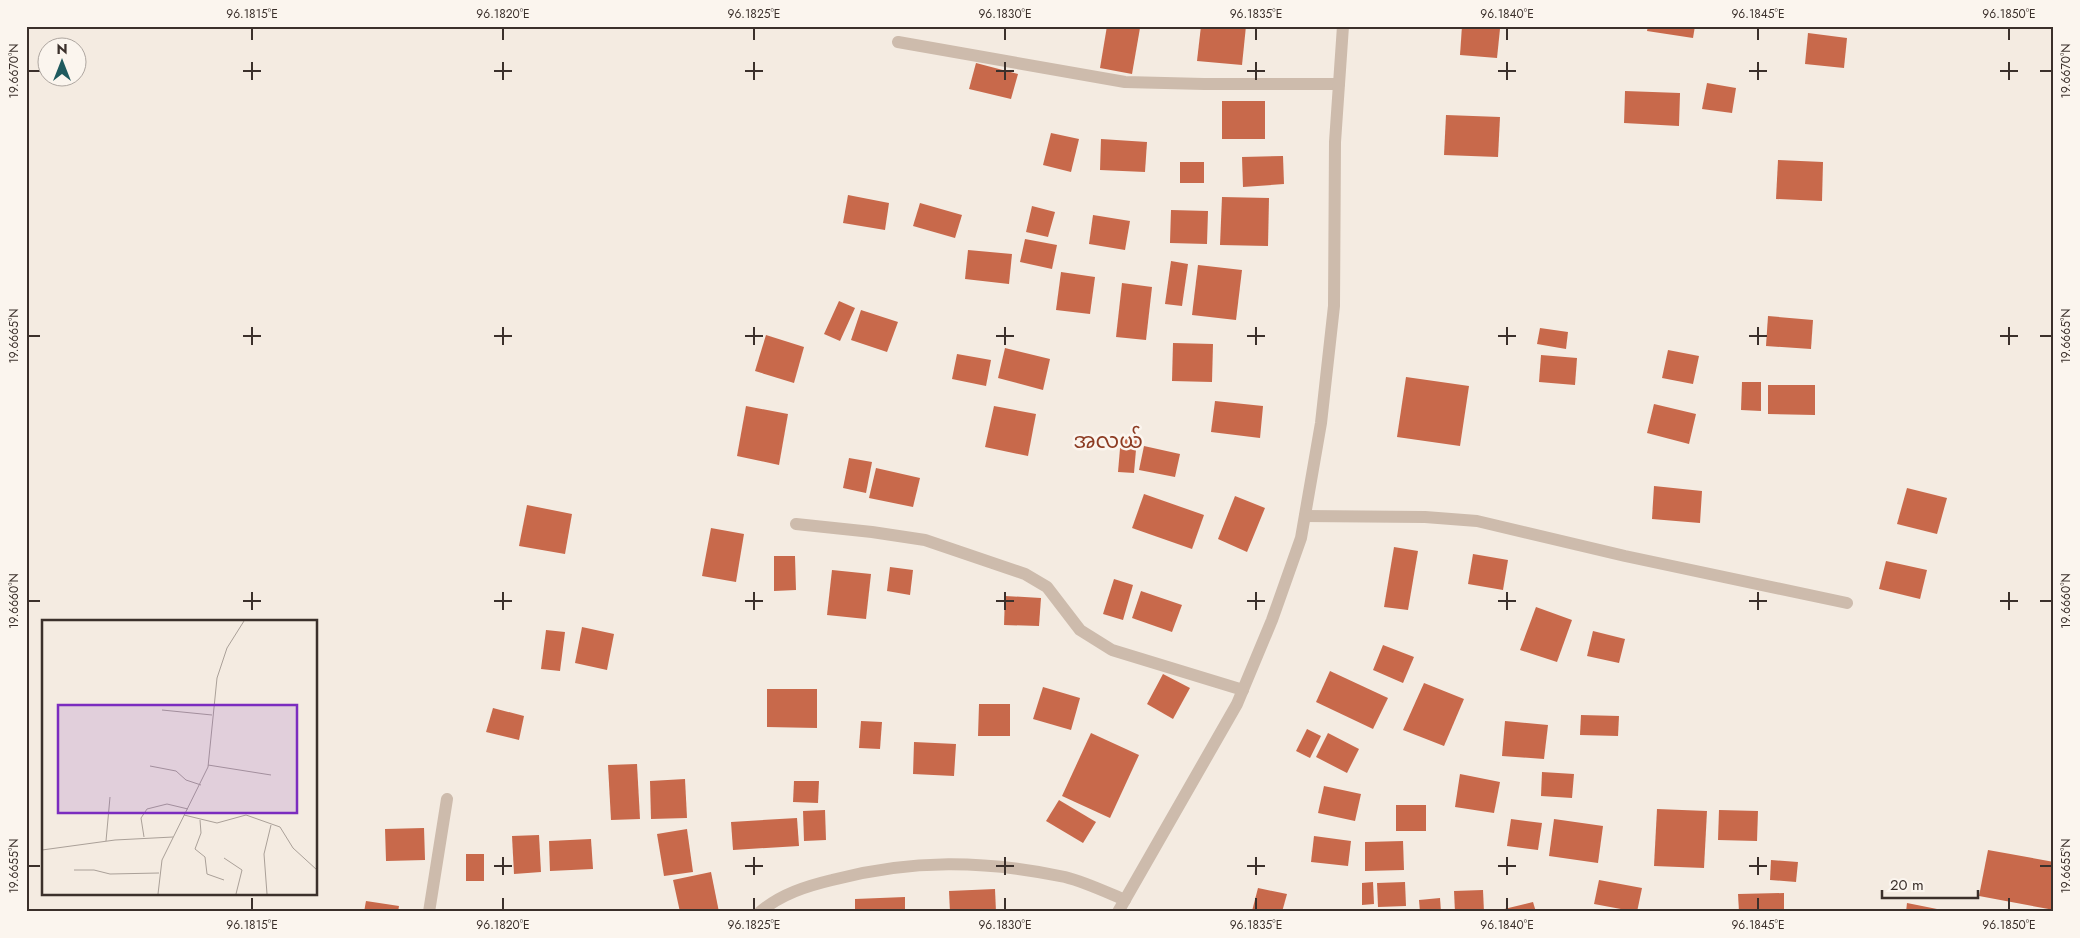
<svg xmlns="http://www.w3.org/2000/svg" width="2080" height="938" font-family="Jost,'Noto Sans Myanmar',sans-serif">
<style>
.building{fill:#c8694b}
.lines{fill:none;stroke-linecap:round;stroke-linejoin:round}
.minor{stroke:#cdbbac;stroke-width:12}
.ticks{fill:none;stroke:#3b302b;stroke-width:2}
.labels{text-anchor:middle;stroke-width:5;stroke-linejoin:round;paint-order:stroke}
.quarter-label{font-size:21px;fill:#8c3b22;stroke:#fbf5ee}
.inset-road{fill:none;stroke:#aaa098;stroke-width:1}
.view{fill:#7b2cbf;fill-opacity:0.15;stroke:#7b2cbf;stroke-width:2.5}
.inset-edge{fill:none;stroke:#3b302b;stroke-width:2.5}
.neatline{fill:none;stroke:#3b302b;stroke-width:2}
.ticks-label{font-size:12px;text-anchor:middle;fill:#3b302b}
</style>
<rect width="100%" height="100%" fill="#f4ebe1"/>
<!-- building -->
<g class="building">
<polygon points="1107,26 1140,28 1132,74 1100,68"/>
<polygon points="1201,26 1246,26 1242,65 1197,61"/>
<polygon points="1462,26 1500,29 1497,58 1460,55"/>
<polygon points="1648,26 1695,26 1693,38 1647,31"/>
<polygon points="1808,33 1847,38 1844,68 1805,64"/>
<polygon points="976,63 1018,74 1011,99 969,89"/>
<polygon points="1707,83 1736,88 1732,113 1702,109"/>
<polygon points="1625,91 1680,93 1679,126 1624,123"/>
<rect x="1222" y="101" width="43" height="38"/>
<polygon points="1446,115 1500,117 1498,157 1444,155"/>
<polygon points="1051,133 1079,139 1071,172 1043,165"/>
<polygon points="1101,139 1147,142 1145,172 1100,170"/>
<polygon points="1283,156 1284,184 1243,187 1242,157"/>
<polygon points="1778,160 1823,162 1822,201 1776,199"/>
<rect x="1180" y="162" width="24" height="21"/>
<polygon points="848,195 889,203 885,230 843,223"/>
<polygon points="1222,197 1269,198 1268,246 1220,245"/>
<polygon points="920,203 962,215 955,238 913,226"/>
<polygon points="1032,206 1055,212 1048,237 1026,232"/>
<polygon points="1171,210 1208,211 1207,244 1170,243"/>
<polygon points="1093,215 1130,221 1125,250 1089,244"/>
<polygon points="1025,239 1057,245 1052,269 1020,262"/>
<polygon points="968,250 1012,254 1009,284 965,279"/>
<polygon points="1171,261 1188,264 1182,306 1165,304"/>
<polygon points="1198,265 1242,270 1236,320 1192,315"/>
<polygon points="1061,272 1095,277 1090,314 1056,310"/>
<polygon points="1122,283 1152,287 1146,340 1116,337"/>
<polygon points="839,301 855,308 840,341 824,334"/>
<polygon points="861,310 898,322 887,352 851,340"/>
<polygon points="1768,316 1813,320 1811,349 1766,346"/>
<polygon points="1540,328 1568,332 1566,349 1537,344"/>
<polygon points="766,335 804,347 794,383 755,371"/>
<polygon points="1173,343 1213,344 1212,382 1172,381"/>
<polygon points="1005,348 1050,359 1043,390 998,378"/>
<polygon points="1668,350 1699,356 1693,384 1662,378"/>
<polygon points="957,354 991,360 986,386 952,379"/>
<polygon points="1541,355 1577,358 1575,385 1539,382"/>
<polygon points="1406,377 1469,386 1460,446 1397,437"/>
<polygon points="1742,382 1761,382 1761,411 1741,410"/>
<polygon points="1768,385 1815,385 1815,415 1768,414"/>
<polygon points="1215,401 1263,406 1260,438 1211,432"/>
<polygon points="1654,404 1696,414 1689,444 1647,433"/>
<polygon points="746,406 788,414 779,465 737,456"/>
<polygon points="994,406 1036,414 1028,456 985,447"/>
<polygon points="1121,437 1137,438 1134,473 1118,472"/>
<polygon points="1144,446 1180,454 1175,477 1139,470"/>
<polygon points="849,458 872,462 866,493 843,488"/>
<polygon points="876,468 920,478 913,507 869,498"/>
<polygon points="1654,486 1702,491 1700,523 1652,519"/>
<polygon points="1907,488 1947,498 1937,534 1897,524"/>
<polygon points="1144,494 1204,515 1192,549 1132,528"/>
<polygon points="1235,496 1265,508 1247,552 1218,539"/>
<polygon points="527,505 572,514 565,554 519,546"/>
<polygon points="711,528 744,534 736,582 702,576"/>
<polygon points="1394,547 1418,551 1408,610 1384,607"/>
<polygon points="1473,554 1508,560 1503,590 1468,584"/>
<polygon points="774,556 795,556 796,590 774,591"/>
<polygon points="1886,561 1927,570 1920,599 1879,589"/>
<polygon points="890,567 913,570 910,595 887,591"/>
<polygon points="832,570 871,574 866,619 827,615"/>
<polygon points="1114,579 1133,585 1123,620 1103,614"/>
<polygon points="1141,591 1182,605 1172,632 1132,618"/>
<polygon points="1005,596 1041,598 1039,626 1004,625"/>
<polygon points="1536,607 1572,620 1557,662 1520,650"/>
<polygon points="582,627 614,634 607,670 575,663"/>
<polygon points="546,630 565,632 560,671 541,669"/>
<polygon points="1593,631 1625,639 1619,663 1587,656"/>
<polygon points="1383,645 1414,657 1403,683 1373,670"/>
<polygon points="1330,671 1388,698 1373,729 1316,702"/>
<polygon points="1163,674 1190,688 1173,719 1147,704"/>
<polygon points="1424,683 1464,699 1444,746 1403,730"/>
<polygon points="1043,687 1080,698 1071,730 1033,719"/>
<polygon points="767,689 817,689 817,728 767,727"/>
<polygon points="979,704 1010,704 1010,736 978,736"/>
<polygon points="493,708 524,716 519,740 486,732"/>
<polygon points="1581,715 1619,716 1618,736 1580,735"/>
<polygon points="861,721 882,722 880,749 859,748"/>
<polygon points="1505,721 1548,725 1544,759 1502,756"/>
<polygon points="1307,729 1321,736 1310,758 1296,751"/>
<polygon points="1091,733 1139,755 1110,818 1062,796"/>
<polygon points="1328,733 1359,749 1347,773 1316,757"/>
<polygon points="914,742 956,744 954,776 913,774"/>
<polygon points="637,764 640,819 611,820 608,765"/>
<polygon points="1542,772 1574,774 1572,798 1541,796"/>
<polygon points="1460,774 1500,782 1494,813 1455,807"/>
<polygon points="685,779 687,818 651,819 650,781"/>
<polygon points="794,781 819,781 818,803 793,802"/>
<polygon points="1324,786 1361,794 1355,821 1318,813"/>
<polygon points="1059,800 1096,822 1083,843 1046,821"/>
<rect x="1396" y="805" width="30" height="26"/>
<polygon points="1657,809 1707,811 1704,868 1654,866"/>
<polygon points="825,810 826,840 804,841 803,811"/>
<polygon points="1719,810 1758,811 1757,841 1718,840"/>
<polygon points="797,818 799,846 733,850 731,822"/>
<polygon points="1511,819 1542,823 1538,850 1507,846"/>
<polygon points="1554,819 1603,826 1598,863 1549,856"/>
<polygon points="424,828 425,860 386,861 385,829"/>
<polygon points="687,829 693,872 664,876 657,834"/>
<polygon points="539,835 541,872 514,874 512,836"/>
<polygon points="1314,836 1351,841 1348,866 1311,862"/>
<polygon points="591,839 593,869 550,871 549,841"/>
<polygon points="1403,841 1404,870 1365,871 1365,842"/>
<polygon points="1988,850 2054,862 2054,910 1979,896"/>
<rect x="466" y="854" width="18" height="27"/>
<polygon points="1771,860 1798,862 1796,882 1770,880"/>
<polygon points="711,872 719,912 680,912 673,880"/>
<polygon points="1599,880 1642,888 1637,912 1594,904"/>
<polygon points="1373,882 1374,904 1362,905 1362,883"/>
<polygon points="1405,882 1406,906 1378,907 1377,883"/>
<polygon points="1258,888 1287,894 1282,912 1252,911"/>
<polygon points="995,889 996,912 950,912 949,891"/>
<polygon points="1483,890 1484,912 1455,912 1454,891"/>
<polygon points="1784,893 1784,912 1739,912 1738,894"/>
<polygon points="905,897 905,912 855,912 855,899"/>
<polygon points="1440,898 1441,912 1420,912 1419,900"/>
<polygon points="366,901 399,906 398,912 364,912"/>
<polygon points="1533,902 1536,912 1496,912 1496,911"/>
<polygon points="1907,903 1947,911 1947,912 1906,912"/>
</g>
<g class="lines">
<!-- minor -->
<g class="minor">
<polyline points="898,42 1125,82 1204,84 1339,84"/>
<polyline points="1305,516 1425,517 1477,521 1625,556 1847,603"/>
<polyline points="796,524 872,532 925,540 1025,574 1047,587 1080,630 1112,650 1243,690"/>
<polyline points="429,912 447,799"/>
<path d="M 760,912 C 781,894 807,886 832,880 C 911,859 985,860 1065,877 C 1085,882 1106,892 1125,900"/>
<polyline points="1118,912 1237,704 1272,620 1301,538 1321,423 1334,306 1335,142 1343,26"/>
</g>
</g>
<!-- ticks -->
<path class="ticks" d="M 252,28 L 252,40M 503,28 L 503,40M 754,28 L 754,40M 1005,28 L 1005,40M 1256,28 L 1256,40M 1507,28 L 1507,40M 1758,28 L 1758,40M 2009,28 L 2009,40M 252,62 L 252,80M 503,62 L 503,80M 754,62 L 754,80M 1005,62 L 1005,80M 1256,62 L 1256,80M 1507,62 L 1507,80M 1758,62 L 1758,80M 2009,62 L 2009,80M 28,71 L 40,71M 243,71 L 261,71M 494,71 L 512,71M 745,71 L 763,71M 996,71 L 1014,71M 1247,71 L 1265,71M 1498,71 L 1516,71M 1749,71 L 1767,71M 2000,71 L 2018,71M 2040,71 L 2052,71M 252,327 L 252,345M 503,327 L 503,345M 754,327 L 754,345M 1005,327 L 1005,345M 1256,327 L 1256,345M 1507,327 L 1507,345M 1758,327 L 1758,345M 2009,327 L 2009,345M 28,336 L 40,336M 243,336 L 261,336M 494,336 L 512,336M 745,336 L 763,336M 996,336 L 1014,336M 1247,336 L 1265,336M 1498,336 L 1516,336M 1749,336 L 1767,336M 2000,336 L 2018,336M 2040,336 L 2052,336M 252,592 L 252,610M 503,592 L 503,610M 754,592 L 754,610M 1005,592 L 1005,610M 1256,592 L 1256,610M 1507,592 L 1507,610M 1758,592 L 1758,610M 2009,592 L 2009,610M 28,601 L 40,601M 243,601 L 261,601M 494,601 L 512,601M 745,601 L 763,601M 996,601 L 1014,601M 1247,601 L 1265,601M 1498,601 L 1516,601M 1749,601 L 1767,601M 2000,601 L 2018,601M 2040,601 L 2052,601M 503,857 L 503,875M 754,857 L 754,875M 1005,857 L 1005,875M 1256,857 L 1256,875M 1507,857 L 1507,875M 1758,857 L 1758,875M 28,866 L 40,866M 494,866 L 512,866M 745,866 L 763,866M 996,866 L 1014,866M 1247,866 L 1265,866M 1498,866 L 1516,866M 1749,866 L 1767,866M 2040,866 L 2052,866M 252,898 L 252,910M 503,898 L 503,910M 754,898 L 754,910M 1005,898 L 1005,910M 1256,898 L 1256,910M 1507,898 L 1507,910M 1758,898 L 1758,910M 2009,898 L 2009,910"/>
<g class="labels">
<!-- quarter labels -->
<g class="quarter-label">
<text x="1108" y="448">အလယ်</text>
</g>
</g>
<!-- overview -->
<g transform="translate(42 620)">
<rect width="275" height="275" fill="#f4ebe1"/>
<path class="inset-road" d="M 120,90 L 170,95M 166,145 L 229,155M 108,146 L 134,151 L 144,160 L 159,165M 142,195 L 175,203 L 204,195 L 238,207 L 251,228 L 275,250M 158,200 L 159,213 L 153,229 L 163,237 L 165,254 L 182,260M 102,217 L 99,198 L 105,189 L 125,184 L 146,189M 64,221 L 68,177M 0,230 L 73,220 L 131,217M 182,238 L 200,250 L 194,274M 32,250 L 52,250 L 68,254 L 117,253M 116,274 L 120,240 L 166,147 L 175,58 L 185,28 L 202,1M 225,274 L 222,234 L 229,205"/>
<path class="view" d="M 16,85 L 255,85 L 255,193 L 16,193 Z"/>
<rect width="275" height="275" class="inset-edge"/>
</g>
<!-- border -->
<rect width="2080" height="938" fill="none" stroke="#fbf5ee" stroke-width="55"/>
<!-- north arrow -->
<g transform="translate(62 62)"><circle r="24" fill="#fbf5ee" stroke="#aea6a0"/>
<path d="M0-4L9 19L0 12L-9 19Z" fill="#1f5a5e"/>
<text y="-8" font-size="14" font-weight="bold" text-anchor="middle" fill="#3b302b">N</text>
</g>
<!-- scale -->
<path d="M1882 890v8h96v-8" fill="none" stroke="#3b302b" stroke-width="2.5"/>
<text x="1890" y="890" font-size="15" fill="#3b302b" stroke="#fbf5ee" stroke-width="4" paint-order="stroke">20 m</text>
<rect x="28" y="28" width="2024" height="882" class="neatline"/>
<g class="ticks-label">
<text x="252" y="18">96.1815°E</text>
<text x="503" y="18">96.1820°E</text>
<text x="754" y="18">96.1825°E</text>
<text x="1005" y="18">96.1830°E</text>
<text x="1256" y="18">96.1835°E</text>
<text x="1507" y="18">96.1840°E</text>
<text x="1758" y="18">96.1845°E</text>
<text x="2009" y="18">96.1850°E</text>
<text transform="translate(14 71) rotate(-90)" y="4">19.6670°N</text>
<text transform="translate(2066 71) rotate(-90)" y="4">19.6670°N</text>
<text transform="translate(14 336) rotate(-90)" y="4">19.6665°N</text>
<text transform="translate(2066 336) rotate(-90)" y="4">19.6665°N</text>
<text transform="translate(14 601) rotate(-90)" y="4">19.6660°N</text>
<text transform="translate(2066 601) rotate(-90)" y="4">19.6660°N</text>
<text transform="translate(14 866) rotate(-90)" y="4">19.6655°N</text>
<text transform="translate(2066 866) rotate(-90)" y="4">19.6655°N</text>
<text x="252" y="929">96.1815°E</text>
<text x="503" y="929">96.1820°E</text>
<text x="754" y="929">96.1825°E</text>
<text x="1005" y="929">96.1830°E</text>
<text x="1256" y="929">96.1835°E</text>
<text x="1507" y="929">96.1840°E</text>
<text x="1758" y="929">96.1845°E</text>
<text x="2009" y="929">96.1850°E</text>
</g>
</svg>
